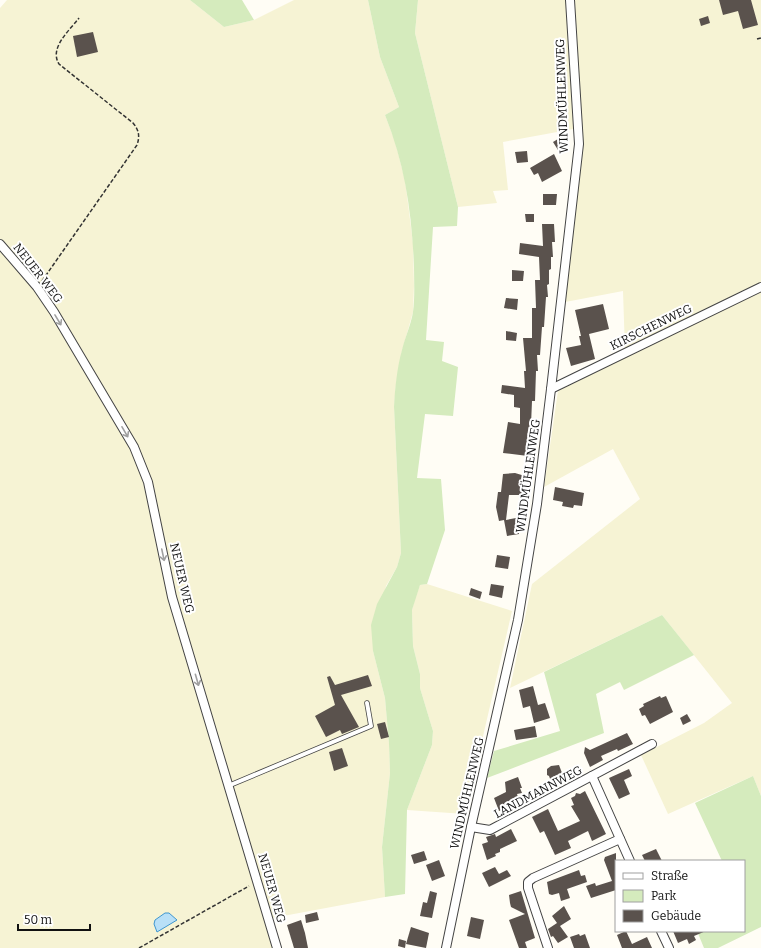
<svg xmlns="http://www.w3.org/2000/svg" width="761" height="948" font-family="Bitter,serif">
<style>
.farmland{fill:#f6f3d4}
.green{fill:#d5ebbd}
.water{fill:#b9e0f7;stroke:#3f96cf}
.building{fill:#5a524d}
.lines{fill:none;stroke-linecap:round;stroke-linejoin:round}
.lane-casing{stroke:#444;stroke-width:5.5}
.street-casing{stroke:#444;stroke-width:10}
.path{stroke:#333;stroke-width:1.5;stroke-dasharray:4 2;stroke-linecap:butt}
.lane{stroke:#fff;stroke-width:4}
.street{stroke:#fff;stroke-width:8}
.oneway{stroke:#a0a0a0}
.labels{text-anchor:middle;stroke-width:4;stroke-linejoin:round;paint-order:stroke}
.street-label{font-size:12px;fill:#111;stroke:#fff}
</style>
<rect width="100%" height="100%" fill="#fffdf5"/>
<!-- farmland -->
<g class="farmland">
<polygon points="7,0 190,0 224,27 254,20 294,0 368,0 380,57 399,107 385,115 395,141 405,180 413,243 414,286 413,312 402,351 396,384 394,407 401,553 397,567 386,586 373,651 385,698 389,744 390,773 382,847 385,897 267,919 275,948 0,948 0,8"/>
<polygon points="418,0 761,0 761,284 625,351 623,291 560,303 579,128 503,142 508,190 493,191 497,203 458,207 415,33"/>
<polygon points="761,289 761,796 753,776 668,814 641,755 704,723 732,703 662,615 510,688 532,584 640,499 613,449 544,487 558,391"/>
<polygon points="427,584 512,611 465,814 407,810 432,745 433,731 420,688 420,674 413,646 412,610 415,598 420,585"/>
</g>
<!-- green -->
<g class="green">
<polygon points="190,0 242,0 254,20 224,27"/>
<path d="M 368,0 L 418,0 L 415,33 L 458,207 L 457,226 L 433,227 L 426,340 L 444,342 L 442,361 L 458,367 L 453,416 L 425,414 L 417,478 L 441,479 L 445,530 L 427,584 L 420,585 L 412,610 L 413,646 L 420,674 L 420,688 L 433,731 L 432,745 L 407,810 L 405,894 L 385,897 L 382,847 L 390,773 L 389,744 L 385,698 L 373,651 L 371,625 L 377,604 L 397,567 L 401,553 L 394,407 C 395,388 397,368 402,350 C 405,337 411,325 413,312 C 415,297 414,281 414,267 C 412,214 405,164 385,115 L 399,107 L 380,57 Z"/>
<polygon points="662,615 694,655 624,690 620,682 596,694 604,733 487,778 494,751 560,731 544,672"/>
<polygon points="753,776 761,796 761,927 718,948 704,948 697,931 744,931 744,861 722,861 695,803"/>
</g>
<!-- water -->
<polygon class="water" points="165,913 169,913 177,920 157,932 154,924 155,920"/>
<!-- building -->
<g class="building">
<polygon points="719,0 751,0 758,25 743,29 738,11 723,15"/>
<polygon points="708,16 710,23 701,26 699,19"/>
<polygon points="93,32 98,52 77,57 73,36"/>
<polygon points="563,136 567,145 558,150 553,142"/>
<polygon points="527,151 528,162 517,163 515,152"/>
<polygon points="554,154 562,171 542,182 538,173 534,175 530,168"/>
<polygon points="543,194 557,194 556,205 543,205"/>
<polygon points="525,214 534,214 534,222 526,222"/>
<polygon points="542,224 554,224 555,242 552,242 553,257 551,257 551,269 549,270 549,284 547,285 548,297 546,297 544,327 542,327 540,355 537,355 538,371 536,371 535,401 532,401 530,449 528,456 503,453 508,422 520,424 520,408 514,407 514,395 501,393 502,385 525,388 524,371 526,371 523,338 532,338 532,308 536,308 535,280 540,280 539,257 519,254 520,243 543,246"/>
<polygon points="512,270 524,271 523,281 512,281"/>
<polygon points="506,298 518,299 517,310 504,308"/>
<polygon points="603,304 609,329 589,334 595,359 571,366 566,348 581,345 579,336 581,336 575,310"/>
<polygon points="506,331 517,333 516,341 506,340"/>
<polygon points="515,473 525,476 522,495 509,495 506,520 516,518 519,534 507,536 504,520 499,521 496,507 498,492 501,492 503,474"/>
<polygon points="555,487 584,493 582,506 574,505 573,508 562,506 563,502 553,500"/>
<polygon points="497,555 510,557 508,569 495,567"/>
<polygon points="491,584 504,586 502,598 489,595"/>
<polygon points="471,588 482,592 480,599 469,595"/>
<polygon points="368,675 372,686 341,695 359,727 342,734 340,730 326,737 315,716 335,705 327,677 330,676 335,685"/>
<polygon points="533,686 538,705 545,703 550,718 534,723 530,706 523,708 519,690"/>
<polygon points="660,696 661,698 666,696 673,712 650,724 645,715 642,716 639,709 644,706 643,704"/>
<polygon points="687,714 691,721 683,725 680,718"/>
<polygon points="385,722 389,737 381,739 377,724"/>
<polygon points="535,726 537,737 516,740 514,730"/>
<polygon points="627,733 633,744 618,751 617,749 601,756 603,760 590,767 584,753 585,747 590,750"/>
<polygon points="342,748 348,766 334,771 329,752"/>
<polygon points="559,765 562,773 564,774 565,779 552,784 549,776 547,775 547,769 551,766"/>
<polygon points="629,769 632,776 624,780 630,794 619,799 609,778"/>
<polygon points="518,777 522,788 520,788 522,793 517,794 520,803 499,811 494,798 506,792 505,782"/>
<polygon points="585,791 606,834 592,841 588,831 568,841 571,848 555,855 544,831 540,833 532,817 548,809 558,831 580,821 571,806 574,805 571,798 575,796 576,793 580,794"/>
<polygon points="511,829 517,841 500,849 500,852 495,854 496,856 487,860 482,844 488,842 486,837 495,834 496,837"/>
<polygon points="656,849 662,861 645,861 642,855"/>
<polygon points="424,851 427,860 414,864 411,855"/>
<polygon points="616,853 616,890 591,898 586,886 595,883 596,886 612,881 604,860 605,857"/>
<polygon points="439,860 445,876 432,881 426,865"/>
<polygon points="495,867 499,874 507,870 511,876 489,887 482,873"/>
<polygon points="579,870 581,876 585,875 587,882 567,889 570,898 561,901 559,893 552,895 549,894 547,882"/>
<polygon points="430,891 437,893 432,918 420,916 423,902 427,903"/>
<polygon points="521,891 535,938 525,942 527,948 519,948 509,920 525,914 511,907 510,903 509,895"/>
<polygon points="564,906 571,919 560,926 568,937 558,943 553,936 551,937 548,929 557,923 552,916"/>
<polygon points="317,912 319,920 306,923 305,915"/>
<polygon points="471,917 484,920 480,939 467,936"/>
<polygon points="301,920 305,933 308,948 294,948 287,925"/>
<polygon points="411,927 429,933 426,948 406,944"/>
<polygon points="626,931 632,944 647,937 652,948 622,948 617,935"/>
<polygon points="673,931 706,931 694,936 696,940 689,944 687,939 678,943"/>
<polygon points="579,934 580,936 585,934 590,948 574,948 570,937"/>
<polygon points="399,939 406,941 405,948 398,946"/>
</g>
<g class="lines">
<!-- lane casing -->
<g class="lane-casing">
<polyline id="lane" points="228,786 371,726 367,703"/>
</g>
<!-- street casing -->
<g class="street-casing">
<g id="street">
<polyline points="0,244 37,287 54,312 134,447 148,482 172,597 277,948"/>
<polyline points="551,389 761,287"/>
<polyline points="592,776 630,861"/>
<polyline points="471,827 490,830 652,744"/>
<polyline points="661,931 669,948"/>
<polyline points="446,948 471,827 518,620 537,504 551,389 579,144 570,0"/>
<polyline points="548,948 528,888 528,882 533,878 620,839"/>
</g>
</g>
<!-- path -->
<g class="path">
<polyline points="757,39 761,38"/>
<path d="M 42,281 L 137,145 C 140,136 139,130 133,123 L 59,64 C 49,48 69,31 79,18"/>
<polyline points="139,948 249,886"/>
</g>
<!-- lane -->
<use href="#lane" class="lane"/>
<!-- street -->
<use href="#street" class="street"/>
</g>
<!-- one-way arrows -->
<defs><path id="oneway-shaft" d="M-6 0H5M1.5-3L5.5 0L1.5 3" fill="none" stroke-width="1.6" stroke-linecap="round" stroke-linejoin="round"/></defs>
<g class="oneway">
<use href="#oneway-shaft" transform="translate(58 320) rotate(59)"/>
<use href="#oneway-shaft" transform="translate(125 432) rotate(60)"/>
<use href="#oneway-shaft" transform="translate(163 555) rotate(78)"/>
<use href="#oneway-shaft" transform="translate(197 680) rotate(74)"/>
</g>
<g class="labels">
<!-- street labels -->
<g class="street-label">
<text transform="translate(562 96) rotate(-92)" y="4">WINDMÜHLENWEG</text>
<text transform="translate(38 273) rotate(52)" y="4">NEUER WEG</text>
<text transform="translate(651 327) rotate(-26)" y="4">KIRSCHENWEG</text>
<text transform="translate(528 476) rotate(-82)" y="4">WINDMÜHLENWEG</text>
<text transform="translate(182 578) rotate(77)" y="4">NEUER WEG</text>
<text transform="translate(538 792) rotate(-28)" y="4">LANDMANNWEG</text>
<text transform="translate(467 793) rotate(-77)" y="4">WINDMÜHLENWEG</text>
<text transform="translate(272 888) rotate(74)" y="4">NEUER WEG</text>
</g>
</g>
<!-- legend -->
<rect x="615" y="860" width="130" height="72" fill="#ffffff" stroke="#a0a0a0"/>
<rect x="623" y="873" width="20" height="6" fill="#ffffff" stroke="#a0a0a0"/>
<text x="651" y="880" font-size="12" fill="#111111">Straße</text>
<rect x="623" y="890" width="20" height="12" fill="#d5ebbd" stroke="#a0a0a0"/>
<text x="651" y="900" font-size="12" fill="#111111">Park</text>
<rect x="623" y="910" width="20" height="12" fill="#5a524d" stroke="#a0a0a0"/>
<text x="651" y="920" font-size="12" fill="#111111">Gebäude</text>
<!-- scale -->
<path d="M18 924v6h72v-6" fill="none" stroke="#111111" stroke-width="2"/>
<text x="24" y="924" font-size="12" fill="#111111" stroke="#ffffff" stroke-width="3" paint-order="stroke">50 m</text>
</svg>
